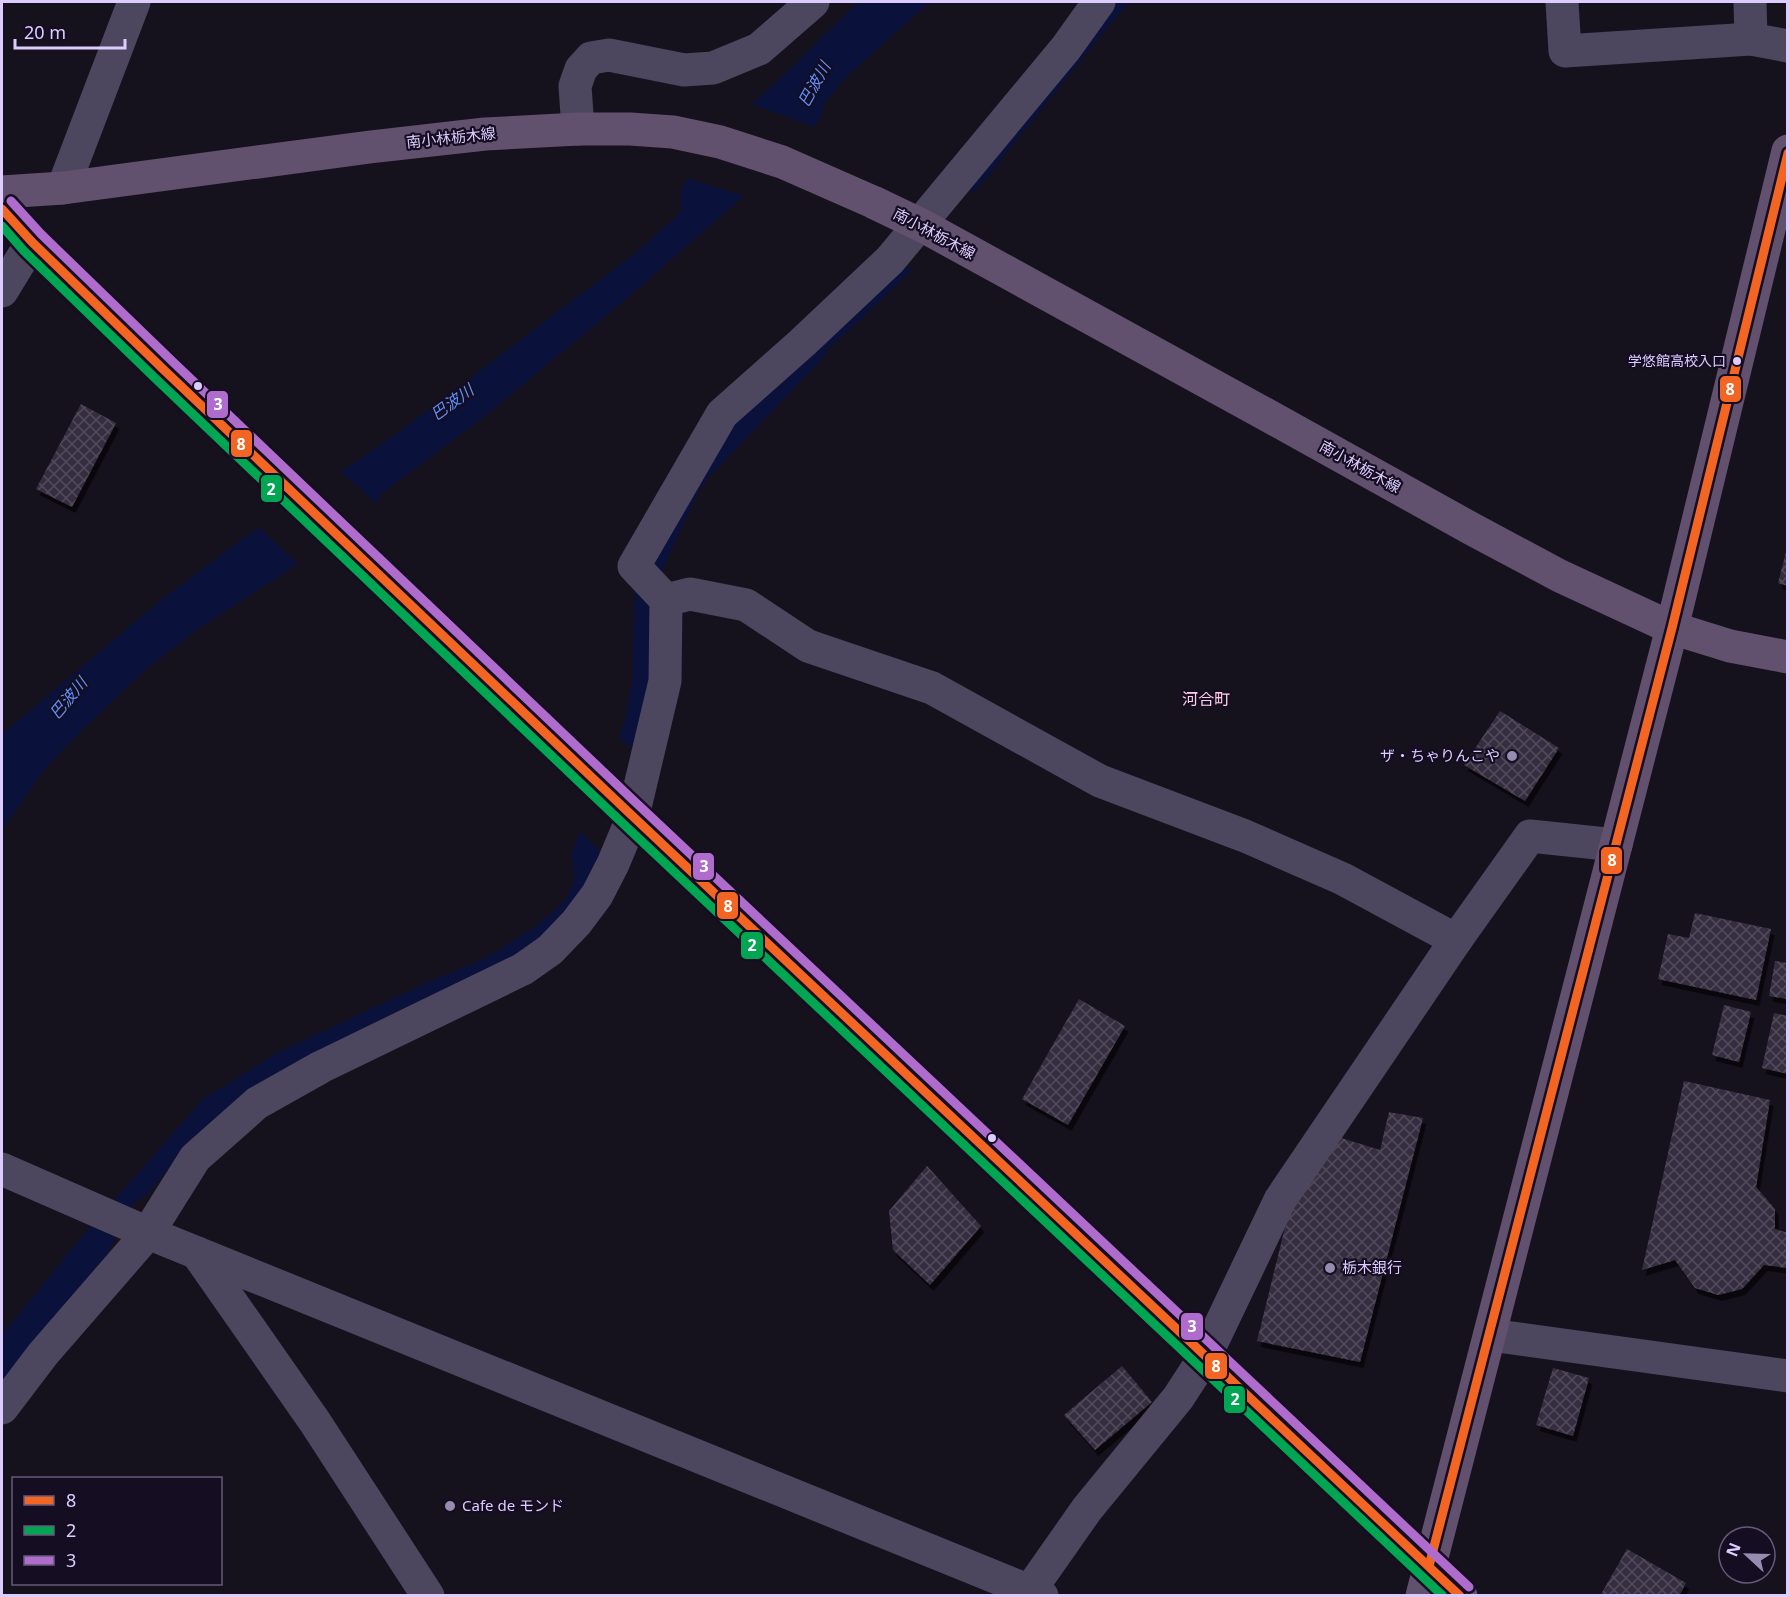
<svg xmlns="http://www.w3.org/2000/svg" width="1789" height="1597" font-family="'Noto Sans','Noto Sans JP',sans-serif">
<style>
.water{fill:#0a123b}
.pier{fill:#16121d}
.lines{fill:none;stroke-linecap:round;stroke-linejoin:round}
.stream{stroke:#0a123b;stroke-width:10}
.building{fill:url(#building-cross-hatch);filter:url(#shadow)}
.minor{stroke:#4c465e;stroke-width:33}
.major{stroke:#62506f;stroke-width:33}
.bus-1-casing{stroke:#150d21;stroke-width:14}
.bus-2-casing{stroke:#150d21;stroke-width:14}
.bus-3-casing{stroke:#150d21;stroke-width:14}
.bus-1{stroke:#f26522;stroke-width:9}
.bus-2{stroke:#00a651;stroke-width:9}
.bus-3{stroke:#b06ccc;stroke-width:9}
.bus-dot{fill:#ddcdff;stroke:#150d21;stroke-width:2}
.poi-dot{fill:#978cb0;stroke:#150d21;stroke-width:2}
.labels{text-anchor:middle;stroke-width:4.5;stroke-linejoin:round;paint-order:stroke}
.bus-label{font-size:14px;fill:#ddcdff;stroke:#150d21;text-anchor:end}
.street-label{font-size:15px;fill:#ddcdff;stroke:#150d21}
.poi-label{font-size:15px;fill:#ddcdff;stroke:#150d21;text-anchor:start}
.water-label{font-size:16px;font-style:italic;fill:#5c92fe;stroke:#150d21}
.neighbourhood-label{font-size:16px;fill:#ffcfe4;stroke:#150d21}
.line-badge{stroke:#150d21;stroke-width:2}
.badge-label{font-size:16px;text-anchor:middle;font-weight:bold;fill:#fff}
</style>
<defs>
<pattern id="building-cross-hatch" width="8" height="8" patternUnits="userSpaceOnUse" patternTransform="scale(1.5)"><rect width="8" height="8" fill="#352f3f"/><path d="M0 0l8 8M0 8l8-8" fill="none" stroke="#524c5c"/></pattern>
<filter id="shadow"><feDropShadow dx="3.5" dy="6" stdDeviation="0" flood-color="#0009"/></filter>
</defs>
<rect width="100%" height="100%" fill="#16121d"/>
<!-- water -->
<g class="water">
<polygon points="858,2 930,2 848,75 823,105 822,116 802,144 767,176 619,305 479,421 381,494 373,511 277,578 199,628 143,672 83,729 45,769 2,830 2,734 161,600 241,540 396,434 638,251 681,212 681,187 749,107 790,69"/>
<polygon points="1110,2 1130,2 1108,27 912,270 858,322 772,398 712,462 661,572 655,696 642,749 578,906 543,939 187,1146 149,1192 132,1205 104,1261 2,1383 2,1335 74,1246 203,1099 279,1052 426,983 488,957 539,924 566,899 575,877 571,854 625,721 632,680 635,585 703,454"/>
</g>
<!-- pier -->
<g class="pier">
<polygon points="749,103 817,128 804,146 748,197 685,178"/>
<polygon points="960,183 977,193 915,272 896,261"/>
<polygon points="339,470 379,506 375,513 300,566 257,525"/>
<polygon points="616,734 642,757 603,854 578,829"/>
</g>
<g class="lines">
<!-- stream -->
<polyline class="stream" points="701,481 704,475 821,353"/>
</g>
<!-- building -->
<g class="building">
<polygon points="81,404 116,423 72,507 36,489"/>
<polygon points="1787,548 1788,548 1788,586 1778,583"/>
<polygon points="1500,711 1559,748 1525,801 1464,765"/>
<polygon points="1695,913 1771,929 1756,1000 1658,979 1668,934 1689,938"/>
<polygon points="1775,961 1788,963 1788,999 1769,996"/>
<polygon points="1079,999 1125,1026 1068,1125 1022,1099"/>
<polygon points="1724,1005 1751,1012 1739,1062 1712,1055"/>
<polygon points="1774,1013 1788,1016 1788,1074 1762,1068"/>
<polygon points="1684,1081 1770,1100 1756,1187 1775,1209 1775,1229 1788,1233 1788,1268 1764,1265 1742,1289 1718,1295 1695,1288 1675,1260 1642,1270"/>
<polygon points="1389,1112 1423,1118 1360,1362 1257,1341 1293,1195 1338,1137 1380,1150"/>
<polygon points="927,1166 981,1226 930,1285 893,1250 889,1211"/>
<polygon points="1122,1366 1152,1402 1095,1450 1064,1415"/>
<polygon points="1553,1368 1589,1378 1573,1436 1536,1425"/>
<polygon points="1627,1549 1686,1583 1679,1596 1600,1596"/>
</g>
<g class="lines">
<!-- minor -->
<g class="minor">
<polyline points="1562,2 1565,51 1751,39"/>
<polyline points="1750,2 1751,39 1788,46"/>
<polyline points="578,129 575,86 581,69 591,58 609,55 684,70 713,68 759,49 813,2"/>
<polyline points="63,188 134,2"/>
<polyline points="2,291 32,242"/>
<polyline points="666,600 634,566 722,414 802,343 890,260 1066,48 1099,2"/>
<polyline points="2,1169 148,1233 1042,1596"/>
<polyline points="197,1253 315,1422 428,1596"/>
<polyline points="1490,1335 1788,1376"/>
<polyline points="2,1408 43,1354 148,1233 195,1158 257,1103 321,1067 523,969 550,950 576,923 597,895 613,864 633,816 665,681 666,600 690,594 746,605 808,646 932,688 1100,781 1245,836 1343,879 1456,940"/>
<polyline points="1026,1596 1087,1509 1178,1398 1206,1355 1280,1200 1456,940 1530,836 1616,845"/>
</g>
<!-- major -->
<g class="major">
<polyline points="2,192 63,188 370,147 485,134 578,129 630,129 673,132 720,142 782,162 873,202 923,226 1267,415 1472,529 1560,576 1672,628 1730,646 1788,657"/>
<polyline points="2,209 32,242 164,370 624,808 1461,1596"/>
<polyline points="1422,1596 1672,628 1788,151"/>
</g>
<!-- bus-1 casing -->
<g class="bus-1-casing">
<g id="bus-1">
<polyline points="2,209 32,242 164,370 624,808 1460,1596"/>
<polyline points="1429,1566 1672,628 1788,153"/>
</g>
</g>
<!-- bus-2 casing -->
<g class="bus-2-casing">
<polyline id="bus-2" points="2,226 24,251 156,379 616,817 1443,1596"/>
</g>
<!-- bus-3 casing -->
<g class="bus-3-casing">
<polyline id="bus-3" points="11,201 41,234 172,361 632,799 1469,1587"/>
</g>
<!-- bus-1 -->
<use href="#bus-1" class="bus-1"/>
<!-- bus-2 -->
<use href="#bus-2" class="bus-2"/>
<!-- bus-3 -->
<use href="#bus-3" class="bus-3"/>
</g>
<!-- markers -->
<g class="bus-dot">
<circle cx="1737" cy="361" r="5"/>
<circle cx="198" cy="386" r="5"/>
<circle cx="992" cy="1138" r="5"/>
</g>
<g class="poi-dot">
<circle cx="1512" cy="756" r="6"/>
<circle cx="1330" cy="1268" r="6"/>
<circle cx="450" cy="1506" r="6"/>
</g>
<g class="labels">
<!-- bus labels -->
<g class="bus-label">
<text x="1726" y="366">学悠館高校入口</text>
</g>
<!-- street labels -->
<g class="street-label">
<text transform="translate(451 138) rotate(-6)" y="5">南小林栃木線</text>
<text transform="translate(934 234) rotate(28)" y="5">南小林栃木線</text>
<text transform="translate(1360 467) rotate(29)" y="5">南小林栃木線</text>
</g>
<!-- poi labels -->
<g class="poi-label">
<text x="1500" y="761" text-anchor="end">ザ・ちゃりんこや</text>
<text x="1342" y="1273">栃木銀行</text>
<text x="462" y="1511">Cafe de モンド</text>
</g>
<!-- water labels -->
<g class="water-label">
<text transform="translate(814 84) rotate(-61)" y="6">巴波川</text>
<text transform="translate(452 402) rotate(-36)" y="6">巴波川</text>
<text transform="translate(68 698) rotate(-50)" y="6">巴波川</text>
</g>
<!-- neighbourhood labels -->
<g class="neighbourhood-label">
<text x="1206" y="705">河合町</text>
</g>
</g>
<g class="line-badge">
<rect x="1719" y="375" width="23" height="28" rx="6" fill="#f26522"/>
<rect x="206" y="390" width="23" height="29" rx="6" fill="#b06ccc"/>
<rect x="230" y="429" width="23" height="29" rx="6" fill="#f26522"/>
<rect x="260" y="474" width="23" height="29" rx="6" fill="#00a651"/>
<rect x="1600" y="846" width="23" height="29" rx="6" fill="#f26522"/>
<rect x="692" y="852" width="23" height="29" rx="6" fill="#b06ccc"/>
<rect x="716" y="891" width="23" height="29" rx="6" fill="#f26522"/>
<rect x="740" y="931" width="24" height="29" rx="6" fill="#00a651"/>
<rect x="1180" y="1312" width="24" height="29" rx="6" fill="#b06ccc"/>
<rect x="1204" y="1352" width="24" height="28" rx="6" fill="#f26522"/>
<rect x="1223" y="1385" width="23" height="29" rx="6" fill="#00a651"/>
</g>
<g class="badge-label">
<text x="1730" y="395">8</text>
<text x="218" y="410">3</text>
<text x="241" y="450">8</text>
<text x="271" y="495">2</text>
<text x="1612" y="866">8</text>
<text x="704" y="872">3</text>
<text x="728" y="912">8</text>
<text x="752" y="951">2</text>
<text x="1192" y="1332">3</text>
<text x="1216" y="1372">8</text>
<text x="1235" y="1405">2</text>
</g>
<!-- border -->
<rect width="1789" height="1597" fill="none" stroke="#ddcdff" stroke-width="6"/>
<!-- legend -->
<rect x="12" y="1477" width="210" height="108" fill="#150d21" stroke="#655a7a" stroke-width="1.5"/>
<rect x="24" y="1496" width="30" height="9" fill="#f26522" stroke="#655a7a" stroke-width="1.5"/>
<text x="66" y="1507" font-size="18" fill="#ddcdff">8</text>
<rect x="24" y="1526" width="30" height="9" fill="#00a651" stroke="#655a7a" stroke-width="1.5"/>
<text x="66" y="1537" font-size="18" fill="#ddcdff">2</text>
<rect x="24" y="1556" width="30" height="9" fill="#b06ccc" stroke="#655a7a" stroke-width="1.5"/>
<text x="66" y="1567" font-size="18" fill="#ddcdff">3</text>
<!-- north arrow -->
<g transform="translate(1747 1555) rotate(292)"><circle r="28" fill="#150d21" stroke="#655a7a" stroke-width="1.5"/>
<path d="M0-4.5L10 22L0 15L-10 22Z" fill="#978cb0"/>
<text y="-9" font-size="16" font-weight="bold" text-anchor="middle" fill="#ddcdff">N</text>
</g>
<!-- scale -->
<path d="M15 39v9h110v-9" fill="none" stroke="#ddcdff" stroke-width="3"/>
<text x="24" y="39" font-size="18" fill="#ddcdff" stroke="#150d21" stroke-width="4.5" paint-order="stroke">20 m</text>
</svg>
